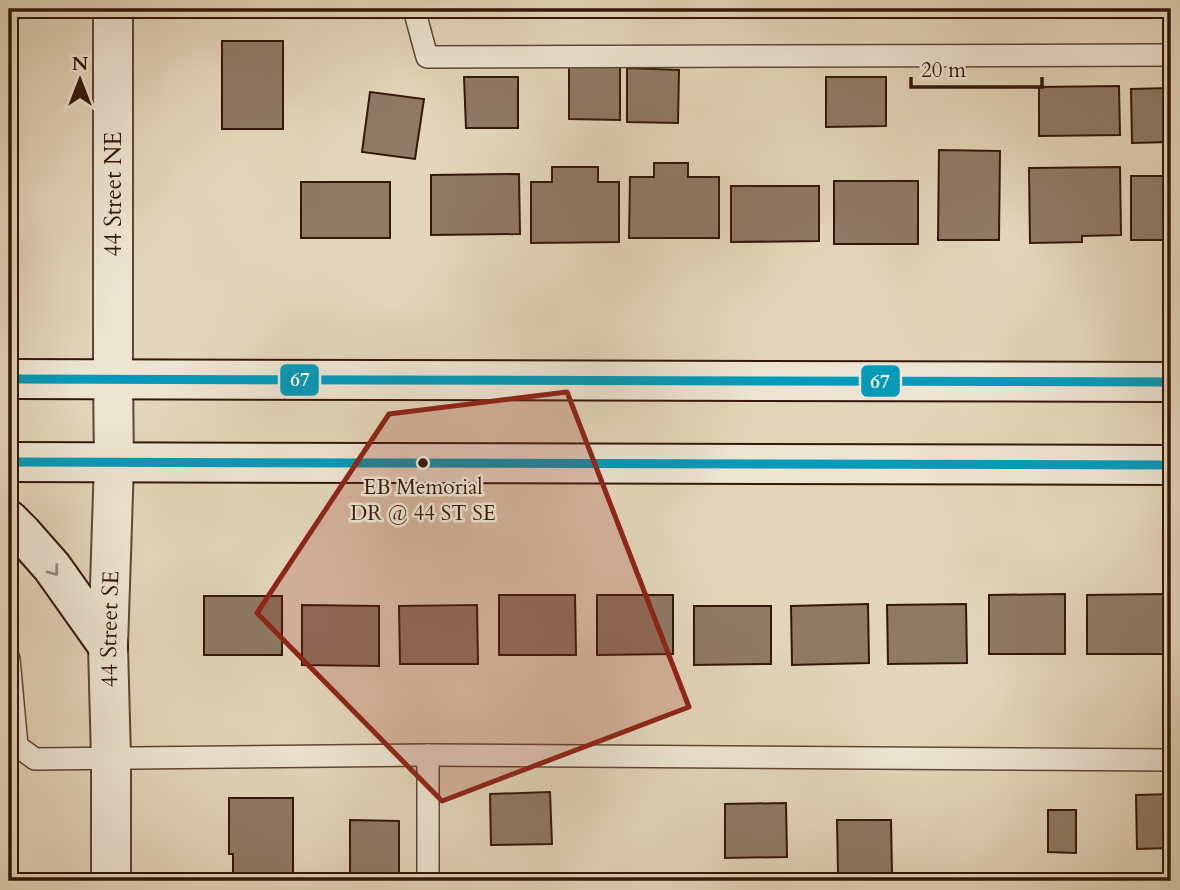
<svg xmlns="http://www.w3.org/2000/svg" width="1180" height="890" font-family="Cardo,serif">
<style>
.building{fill:#8f7a64;stroke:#341708;stroke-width:2}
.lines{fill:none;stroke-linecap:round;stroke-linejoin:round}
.service-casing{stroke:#604634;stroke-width:24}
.minor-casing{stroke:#604634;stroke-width:42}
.tertiary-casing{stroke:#604634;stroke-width:42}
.secondary-casing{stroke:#341708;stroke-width:42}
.service{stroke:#ede4d2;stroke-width:21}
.minor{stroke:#ede4d2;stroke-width:38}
.tertiary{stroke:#ede4d2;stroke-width:38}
.secondary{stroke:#ede4d2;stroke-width:38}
.bus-1-casing{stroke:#ede4d2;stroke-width:14}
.bus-1{stroke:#059aba;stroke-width:9}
.oneway{stroke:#9a8877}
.marked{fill:#8f2418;fill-opacity:0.2;stroke:#8f2418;stroke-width:5;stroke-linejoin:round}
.bus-dot{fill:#341708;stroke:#ede4d2;stroke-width:2.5}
.labels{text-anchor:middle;stroke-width:5;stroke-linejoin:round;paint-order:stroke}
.bus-label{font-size:21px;fill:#341708;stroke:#ede4d2}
.street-label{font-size:23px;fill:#341708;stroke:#ede4d2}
.line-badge{stroke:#ede4d2;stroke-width:2.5}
.badge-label{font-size:19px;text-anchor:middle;font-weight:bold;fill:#fff}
</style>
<rect width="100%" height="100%" fill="#e3d5b9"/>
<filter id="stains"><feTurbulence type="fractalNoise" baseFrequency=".00286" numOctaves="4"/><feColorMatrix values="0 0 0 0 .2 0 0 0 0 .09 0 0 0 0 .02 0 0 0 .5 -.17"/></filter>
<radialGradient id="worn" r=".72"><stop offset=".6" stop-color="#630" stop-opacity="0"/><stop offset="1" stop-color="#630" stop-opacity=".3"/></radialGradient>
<!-- building -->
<g class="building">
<rect x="1048" y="9" width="54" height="7"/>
<polygon points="1152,9 1171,9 1171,16 1152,17"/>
<rect x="222" y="41" width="61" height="88"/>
<polygon points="569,67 620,67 620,120 569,119"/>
<polygon points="627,68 679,70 678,123 627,122"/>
<polygon points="464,77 518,77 518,128 466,128"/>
<polygon points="826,77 886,77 886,126 826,127"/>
<polygon points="1119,86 1120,135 1039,136 1039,87"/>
<polygon points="1171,88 1171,142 1132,143 1131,89"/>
<polygon points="370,92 424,99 415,159 362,152"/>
<polygon points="939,150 1000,151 999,240 938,240"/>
<polygon points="654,163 688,163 688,177 719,177 719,238 629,238 630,177 654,177"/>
<polygon points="552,167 598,167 598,182 619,182 619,242 531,243 531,182 552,182"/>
<polygon points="1120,167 1121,235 1082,236 1082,242 1030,243 1029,168"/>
<polygon points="519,174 520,234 431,235 431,175"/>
<rect x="1131" y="176" width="40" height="64"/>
<rect x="834" y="181" width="84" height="63"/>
<rect x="301" y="182" width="89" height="56"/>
<polygon points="731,186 819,186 819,241 731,242"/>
<polygon points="1065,594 1065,654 989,654 989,595"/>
<polygon points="1163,594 1163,654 1087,654 1087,595"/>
<polygon points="499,595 575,595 576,655 499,655"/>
<polygon points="597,595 673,595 673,654 597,655"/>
<rect x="204" y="596" width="78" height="59"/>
<polygon points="868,604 869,663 792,665 791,606"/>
<polygon points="966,604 967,663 888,664 887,605"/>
<polygon points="302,605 379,606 379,666 302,665"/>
<polygon points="477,605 478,664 400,664 399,606"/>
<polygon points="694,606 771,606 771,664 694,665"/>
<polygon points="550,792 552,844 491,845 490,794"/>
<polygon points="1171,794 1171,848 1137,849 1136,795"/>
<polygon points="229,798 293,798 293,881 233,881 233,854 229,854"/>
<polygon points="786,803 787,857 725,858 725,804"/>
<polygon points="1048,810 1076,810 1076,853 1048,852"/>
<polygon points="350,820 399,821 399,874 350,873"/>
<polygon points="837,820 891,820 892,874 838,874"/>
</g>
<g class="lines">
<!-- service casing -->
<g class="service-casing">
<g id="service">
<polyline points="414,9 427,57 1171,55"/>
<polyline points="9,659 17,746 35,759 428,755 1171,760"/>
<polyline points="428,881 428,755"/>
</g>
</g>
<!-- minor casing -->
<g class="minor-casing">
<polyline id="minor" points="113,379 113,9"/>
</g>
<!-- tertiary casing -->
<g class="tertiary-casing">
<g id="tertiary">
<path id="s1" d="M 111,881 L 111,759 L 108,646 L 114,463 L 113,379"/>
</g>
</g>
<!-- secondary casing -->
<g class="secondary-casing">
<g id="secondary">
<polyline points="9,379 1171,382"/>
<polyline points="9,462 1171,465"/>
<polyline points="9,520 22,533 52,567 108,646"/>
</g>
</g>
<!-- service -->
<use href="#service" class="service"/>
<!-- minor -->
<use href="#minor" class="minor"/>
<!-- tertiary -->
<use href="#tertiary" class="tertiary"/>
<!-- secondary -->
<use href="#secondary" class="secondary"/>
<!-- bus-1 casing -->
<g class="bus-1-casing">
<g id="bus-1">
<polyline points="9,379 1171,382"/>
<polyline points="9,462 1171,465"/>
</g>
</g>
<!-- bus-1 -->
<use href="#bus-1" class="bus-1"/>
</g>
<!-- one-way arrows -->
<defs><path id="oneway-chevron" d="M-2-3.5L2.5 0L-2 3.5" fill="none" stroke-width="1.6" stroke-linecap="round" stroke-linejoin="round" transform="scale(1.75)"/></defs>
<use class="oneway" href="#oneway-chevron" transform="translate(54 571) rotate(53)"/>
<!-- marked area -->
<path class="marked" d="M 567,392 L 689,707 L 442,801 L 257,613 L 389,414 Z"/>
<!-- markers -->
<circle class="bus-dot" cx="423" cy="463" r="6"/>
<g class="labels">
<!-- bus labels -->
<g class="bus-label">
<text x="423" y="494">EB Memorial<tspan x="423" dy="26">DR @ 44 ST SE</tspan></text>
</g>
<!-- street labels -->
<g class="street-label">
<text transform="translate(113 194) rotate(-90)" y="8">44 Street NE</text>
<text dy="8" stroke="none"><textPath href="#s1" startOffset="252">44 Street SE</textPath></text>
</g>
</g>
<g class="line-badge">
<rect x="279" y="363" width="41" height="34" rx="7" fill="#059aba"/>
<rect x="860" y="364" width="41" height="34" rx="7" fill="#059aba"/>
</g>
<g class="badge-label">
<text x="300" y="386">67</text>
<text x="880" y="388">67</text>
</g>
<!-- margin -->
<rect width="1180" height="890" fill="none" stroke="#e3d5b9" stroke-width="35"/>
<rect x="10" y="10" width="1159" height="869" fill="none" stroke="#341708" stroke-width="3.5"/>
<rect x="18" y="18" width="1145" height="855" fill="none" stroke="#341708" stroke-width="2"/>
<!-- north arrow -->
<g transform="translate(80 80)" stroke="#ede4d2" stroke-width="5" paint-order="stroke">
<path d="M0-5L12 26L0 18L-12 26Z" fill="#341708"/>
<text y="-10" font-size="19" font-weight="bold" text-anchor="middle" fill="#341708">N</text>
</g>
<!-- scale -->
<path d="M911 77v10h131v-10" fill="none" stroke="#341708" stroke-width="3.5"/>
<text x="921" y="77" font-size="21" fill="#341708" stroke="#ede4d2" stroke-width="5" paint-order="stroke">20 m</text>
<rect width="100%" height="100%" filter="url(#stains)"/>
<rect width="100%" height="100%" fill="url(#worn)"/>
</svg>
